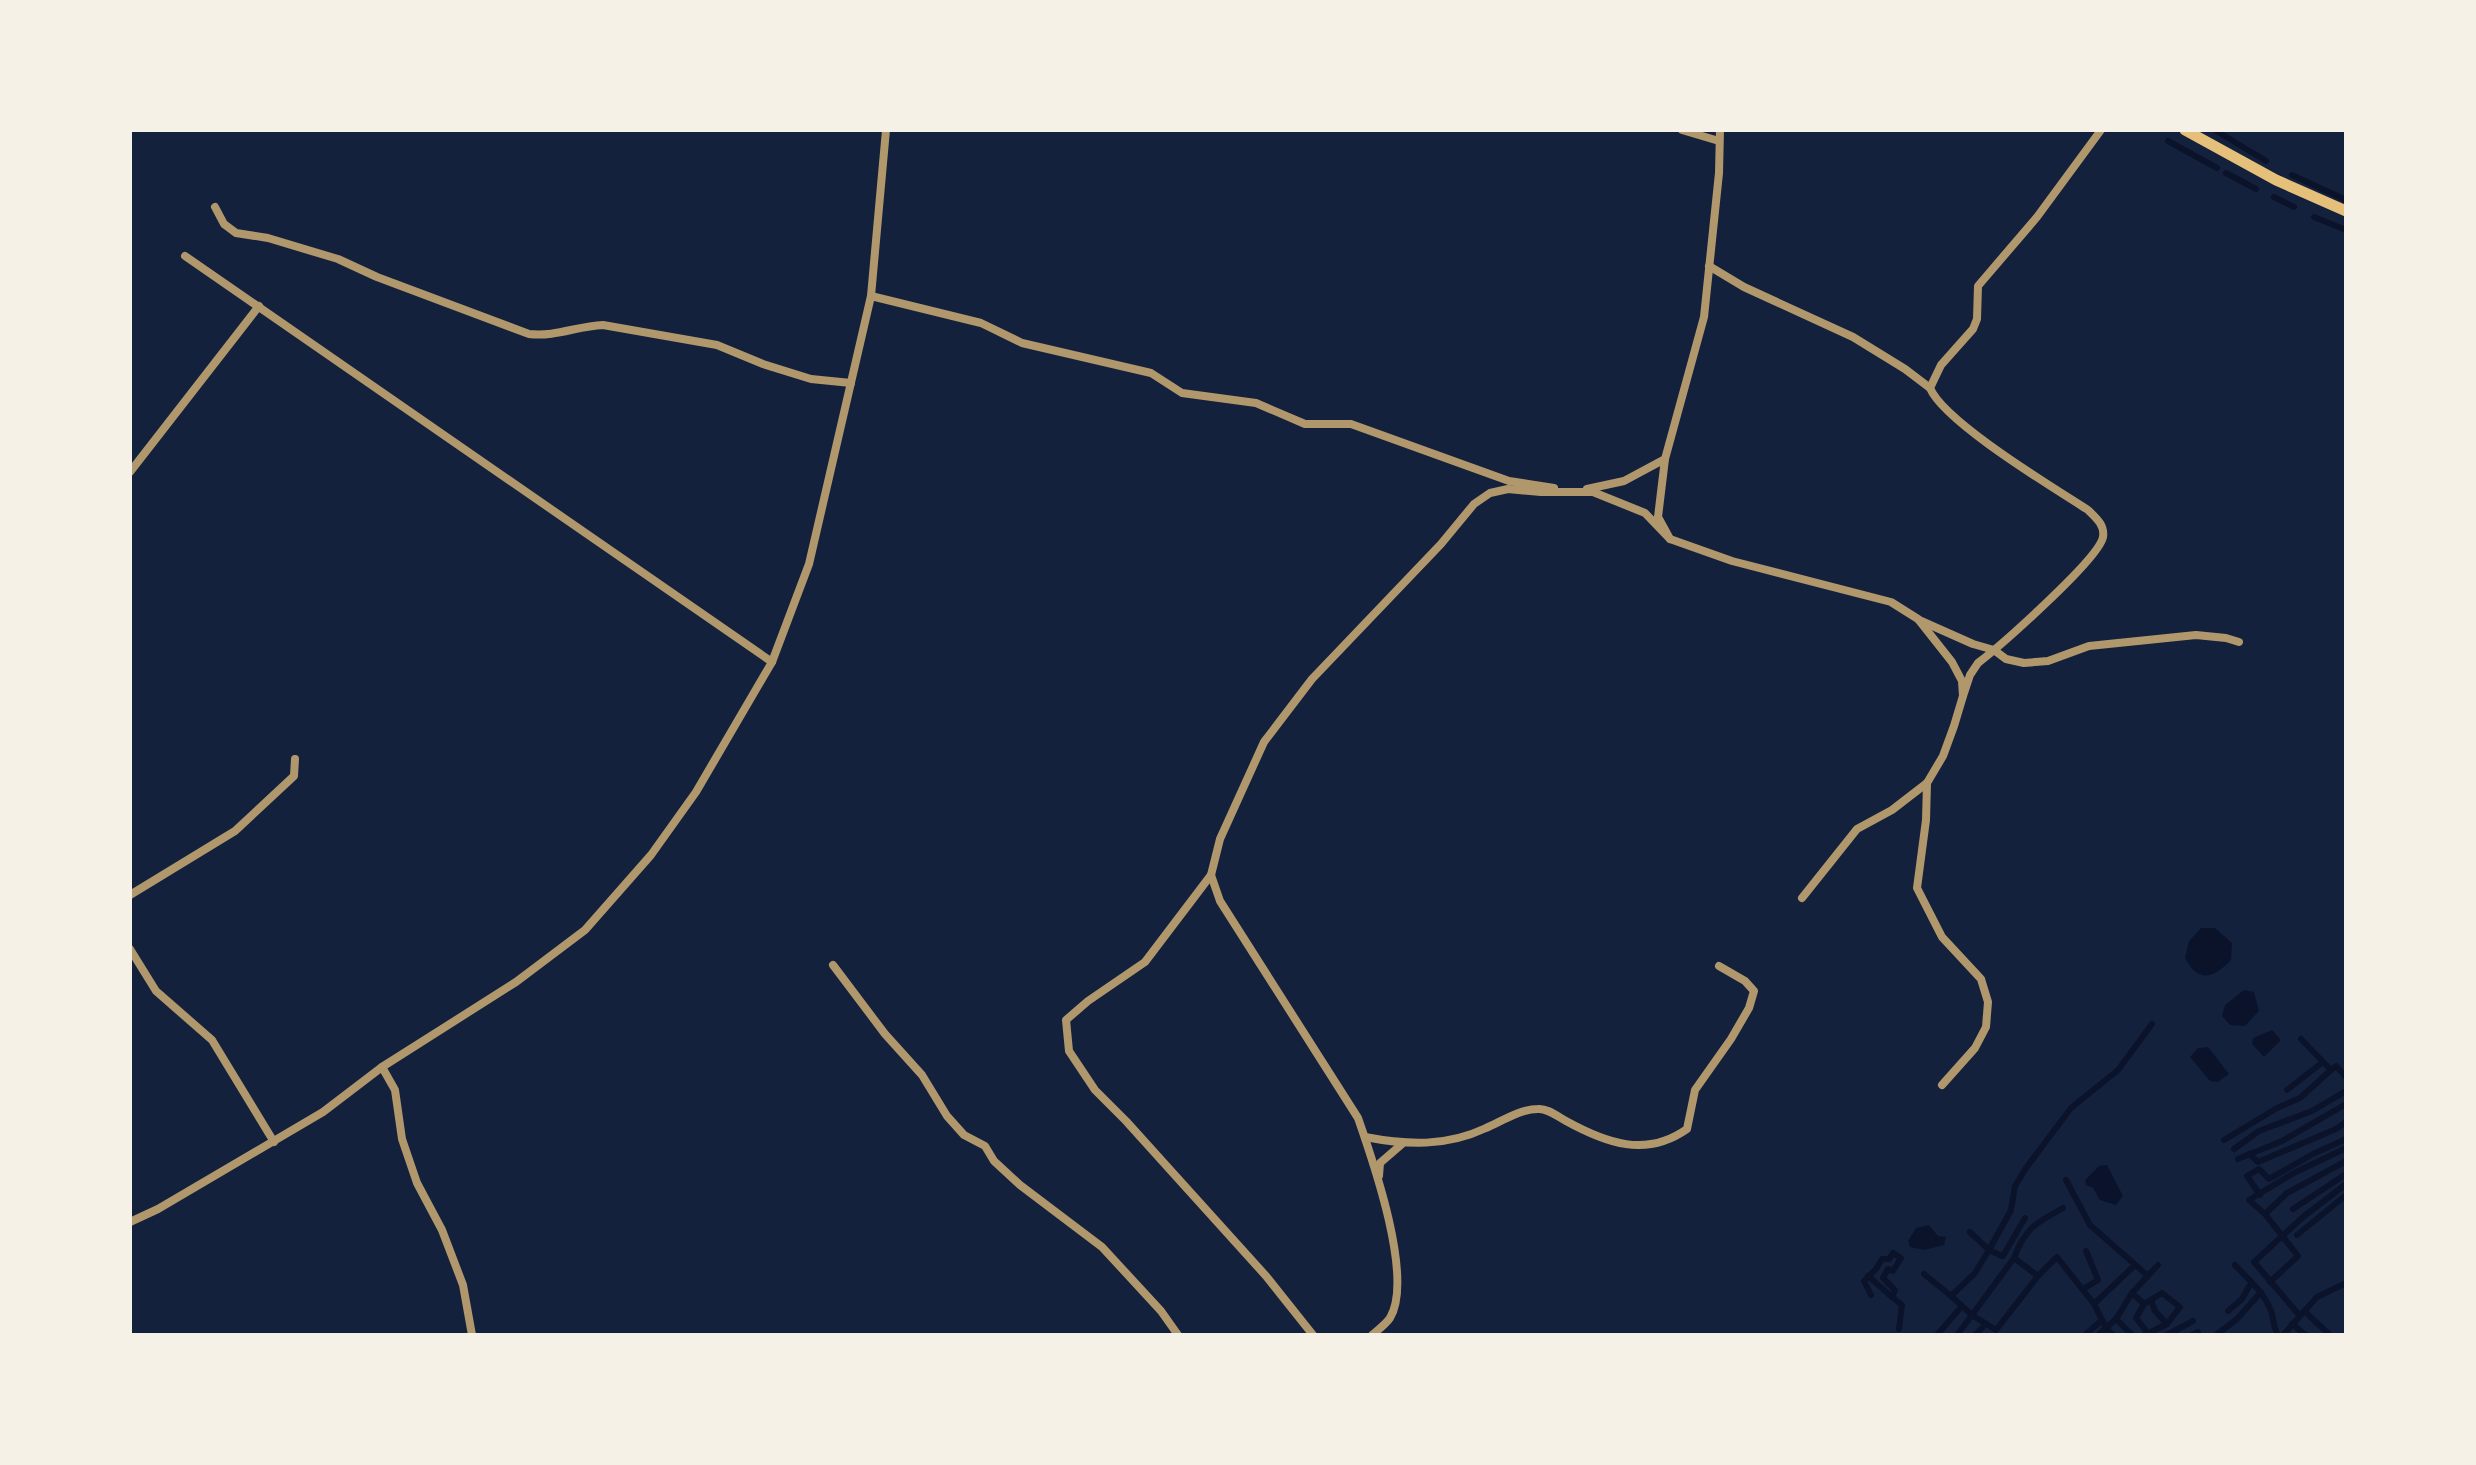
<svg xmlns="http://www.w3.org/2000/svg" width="2476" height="1465" font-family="'Roboto Serif',serif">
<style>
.water{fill:#0b132b}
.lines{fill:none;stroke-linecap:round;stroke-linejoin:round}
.stream{stroke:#0b132b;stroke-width:6}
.minor{stroke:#b1986c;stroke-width:8}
.secondary{stroke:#e5c07b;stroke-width:11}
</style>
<rect width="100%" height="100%" fill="#14213d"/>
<!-- water -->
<g class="water">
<path d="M 2201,928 L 2215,928 L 2232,943 L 2231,960 C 2213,979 2198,983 2185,958 L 2189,941 Z"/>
<polygon points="2244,990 2254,992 2259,1011 2245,1026 2230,1025 2222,1016 2225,1005"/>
<polygon points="2272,1030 2281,1040 2264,1057 2252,1044 2253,1038"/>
<polygon points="2208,1047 2229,1074 2218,1082 2210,1081 2190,1057 2198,1048"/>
<polygon points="2107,1165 2123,1196 2116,1205 2100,1200 2093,1188 2086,1185 2085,1180 2099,1166"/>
<polygon points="1929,1225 1938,1236 1946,1237 1944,1245 1924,1250 1910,1247 1908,1241 1916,1228"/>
</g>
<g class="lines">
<!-- stream -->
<g class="stream">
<polyline points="2215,130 2266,161"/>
<polyline points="2168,141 2217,168"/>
<polyline points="2226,173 2256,189"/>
<polyline points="2292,175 2346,200"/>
<polyline points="2274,197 2294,207"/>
<polyline points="2314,217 2346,230"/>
<polyline points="2301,1039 2331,1070 2336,1066 2346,1077"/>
<polyline points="2287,1090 2323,1062"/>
<polyline points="2224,1140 2277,1108 2300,1098 2331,1070"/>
<polyline points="2234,1149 2259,1131 2312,1111 2346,1091"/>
<polyline points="2249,1154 2258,1162 2336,1129 2346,1122"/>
<polyline points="2238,1159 2282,1141 2346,1104"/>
<polyline points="2066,1180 2090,1225 2148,1276"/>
<polyline points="2260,1195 2247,1176 2259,1169 2269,1179 2313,1154 2346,1139"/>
<path d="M 2063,1208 C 2037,1222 2025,1228 2014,1258 L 2038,1276 L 2057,1257 L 2094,1304 L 2106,1328 L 2113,1335"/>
<polyline points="2293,1209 2346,1174"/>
<polyline points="2265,1214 2287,1193 2346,1161"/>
<polyline points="2297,1235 2346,1195"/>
<polyline points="2002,1256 1989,1250 2011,1210 2015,1186 2026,1168 2071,1108 2118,1070 2152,1024"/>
<polyline points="2003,1256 2025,1218"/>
<path d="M 2235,1265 C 2248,1279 2264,1292 2271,1311 C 2274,1319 2273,1327 2278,1335"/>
<polyline points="1924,1274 1951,1296 1975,1273 1989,1250 1970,1232"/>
<polyline points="1868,1276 1892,1297"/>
<polyline points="2270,1282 2298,1256 2265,1214 2249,1200 2292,1174 2346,1148"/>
<polyline points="2083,1289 2098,1280 2086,1251"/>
<polyline points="2132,1293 2158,1265"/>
<polyline points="1871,1295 1864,1281 1876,1269 1882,1259 1889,1259 1893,1253 1901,1258 1893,1271 1888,1269 1883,1278 1895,1290 1892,1297 1902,1305 1899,1329"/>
<polyline points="1951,1296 1972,1315 2014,1258"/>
<polyline points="2151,1300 2155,1311 2167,1324"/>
<polyline points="2094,1304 2135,1265"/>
<polyline points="2144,1304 2136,1318 2147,1332"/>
<polyline points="2228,1311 2242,1299 2251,1283"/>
<polyline points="2304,1311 2328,1333"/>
<polyline points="2300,1316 2254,1262 2303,1217 2346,1184"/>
<polyline points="2116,1319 2132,1335"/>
<polyline points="2292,1324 2306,1335"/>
<polyline points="1937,1335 1962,1306"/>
<polyline points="1957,1335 1972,1315 1996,1330 2038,1276"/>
<polyline points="1975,1335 1986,1324"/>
<polyline points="2085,1335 2102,1320"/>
<polyline points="2098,1335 2116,1319 2132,1293 2144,1304 2162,1293 2180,1307 2167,1324 2145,1335"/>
<polyline points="2167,1335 2193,1321"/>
<polyline points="2192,1335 2198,1332"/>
<polyline points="2216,1335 2237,1319 2261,1292"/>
<polyline points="2283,1335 2317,1297 2346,1283"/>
</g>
<!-- minor -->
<g class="minor">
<polyline points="1682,130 1719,141"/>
<path d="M 215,207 L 224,224 L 236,233 L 268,238 L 338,259 L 377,277 L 529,334 C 556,337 577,326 603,325 L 717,345 L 763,364 L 811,379 L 851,383"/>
<polyline points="185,256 772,662"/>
<polyline points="1709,266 1744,287 1853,337 1905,369 1930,388"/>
<polyline points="871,296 981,323 1022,343 1151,373 1182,393 1256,403 1305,424 1351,424 1509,481 1554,488"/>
<polyline points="1665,459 1658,517 1670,539 1732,561 1891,602 1918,619 1952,662 1962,681 1963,696 1954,726 1943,756 1927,783 1892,810 1857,829 1802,898"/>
<polyline points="130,472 259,306"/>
<polyline points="1587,489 1624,481 1665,459 1704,317 1719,173 1720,130"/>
<polyline points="1919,620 1973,644 1994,650 2006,659 2024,663 2048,661 2089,646 2196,635 2226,638 2239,642"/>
<path d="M 1963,696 L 1970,675 L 1978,663 C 2000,646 2099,559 2103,537 C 2105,525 2096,518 2088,510 C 2054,488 1944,422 1930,388 L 1941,365 L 1973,329 L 1977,319 L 1978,286 L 2037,217 L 2101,130"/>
<polyline points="1927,783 1926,820 1917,888 1942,937 1981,979 1988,1002 1986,1027 1975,1048 1942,1085"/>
<polyline points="1211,875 1145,962 1088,1001 1066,1020 1069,1051 1095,1090 1126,1121 1266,1276 1313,1335"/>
<polyline points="130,895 235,831 294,776 295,759"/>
<polyline points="130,949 156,991 212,1040 274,1142"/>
<polyline points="833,965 885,1034 922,1075 947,1116 964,1135 985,1146 994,1161 1020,1185 1102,1247 1161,1311 1178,1335"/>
<polyline points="382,1067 395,1090 402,1139 417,1183 442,1230 463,1285 472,1335"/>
<path d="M 1365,1137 C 1407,1145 1446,1147 1486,1128 C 1502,1121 1520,1109 1538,1109 C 1547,1108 1557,1116 1566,1121 C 1606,1143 1646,1158 1687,1129 L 1695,1090 L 1731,1039 L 1749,1008 L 1754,991 L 1745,981 L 1719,966"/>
<polyline points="1379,1176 1380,1163 1402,1144"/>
<polyline points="130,1222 158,1209 323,1112 382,1067 516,982 585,930 651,855 696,792 772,662 809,564 871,296 886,130"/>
<path d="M 1372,1335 C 1378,1330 1386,1324 1390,1318 C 1414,1278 1373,1161 1358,1118 L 1220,901 L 1211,875 L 1220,839 L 1264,742 L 1312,679 L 1441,544 L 1474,504 L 1490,493 L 1508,489 L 1541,492 L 1593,492 L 1645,513 L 1670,539"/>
</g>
<!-- secondary -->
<polyline class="secondary" points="2185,130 2276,180 2346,211"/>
</g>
<!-- border -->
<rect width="2476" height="1465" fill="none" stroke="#f6f1e7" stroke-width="264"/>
</svg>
